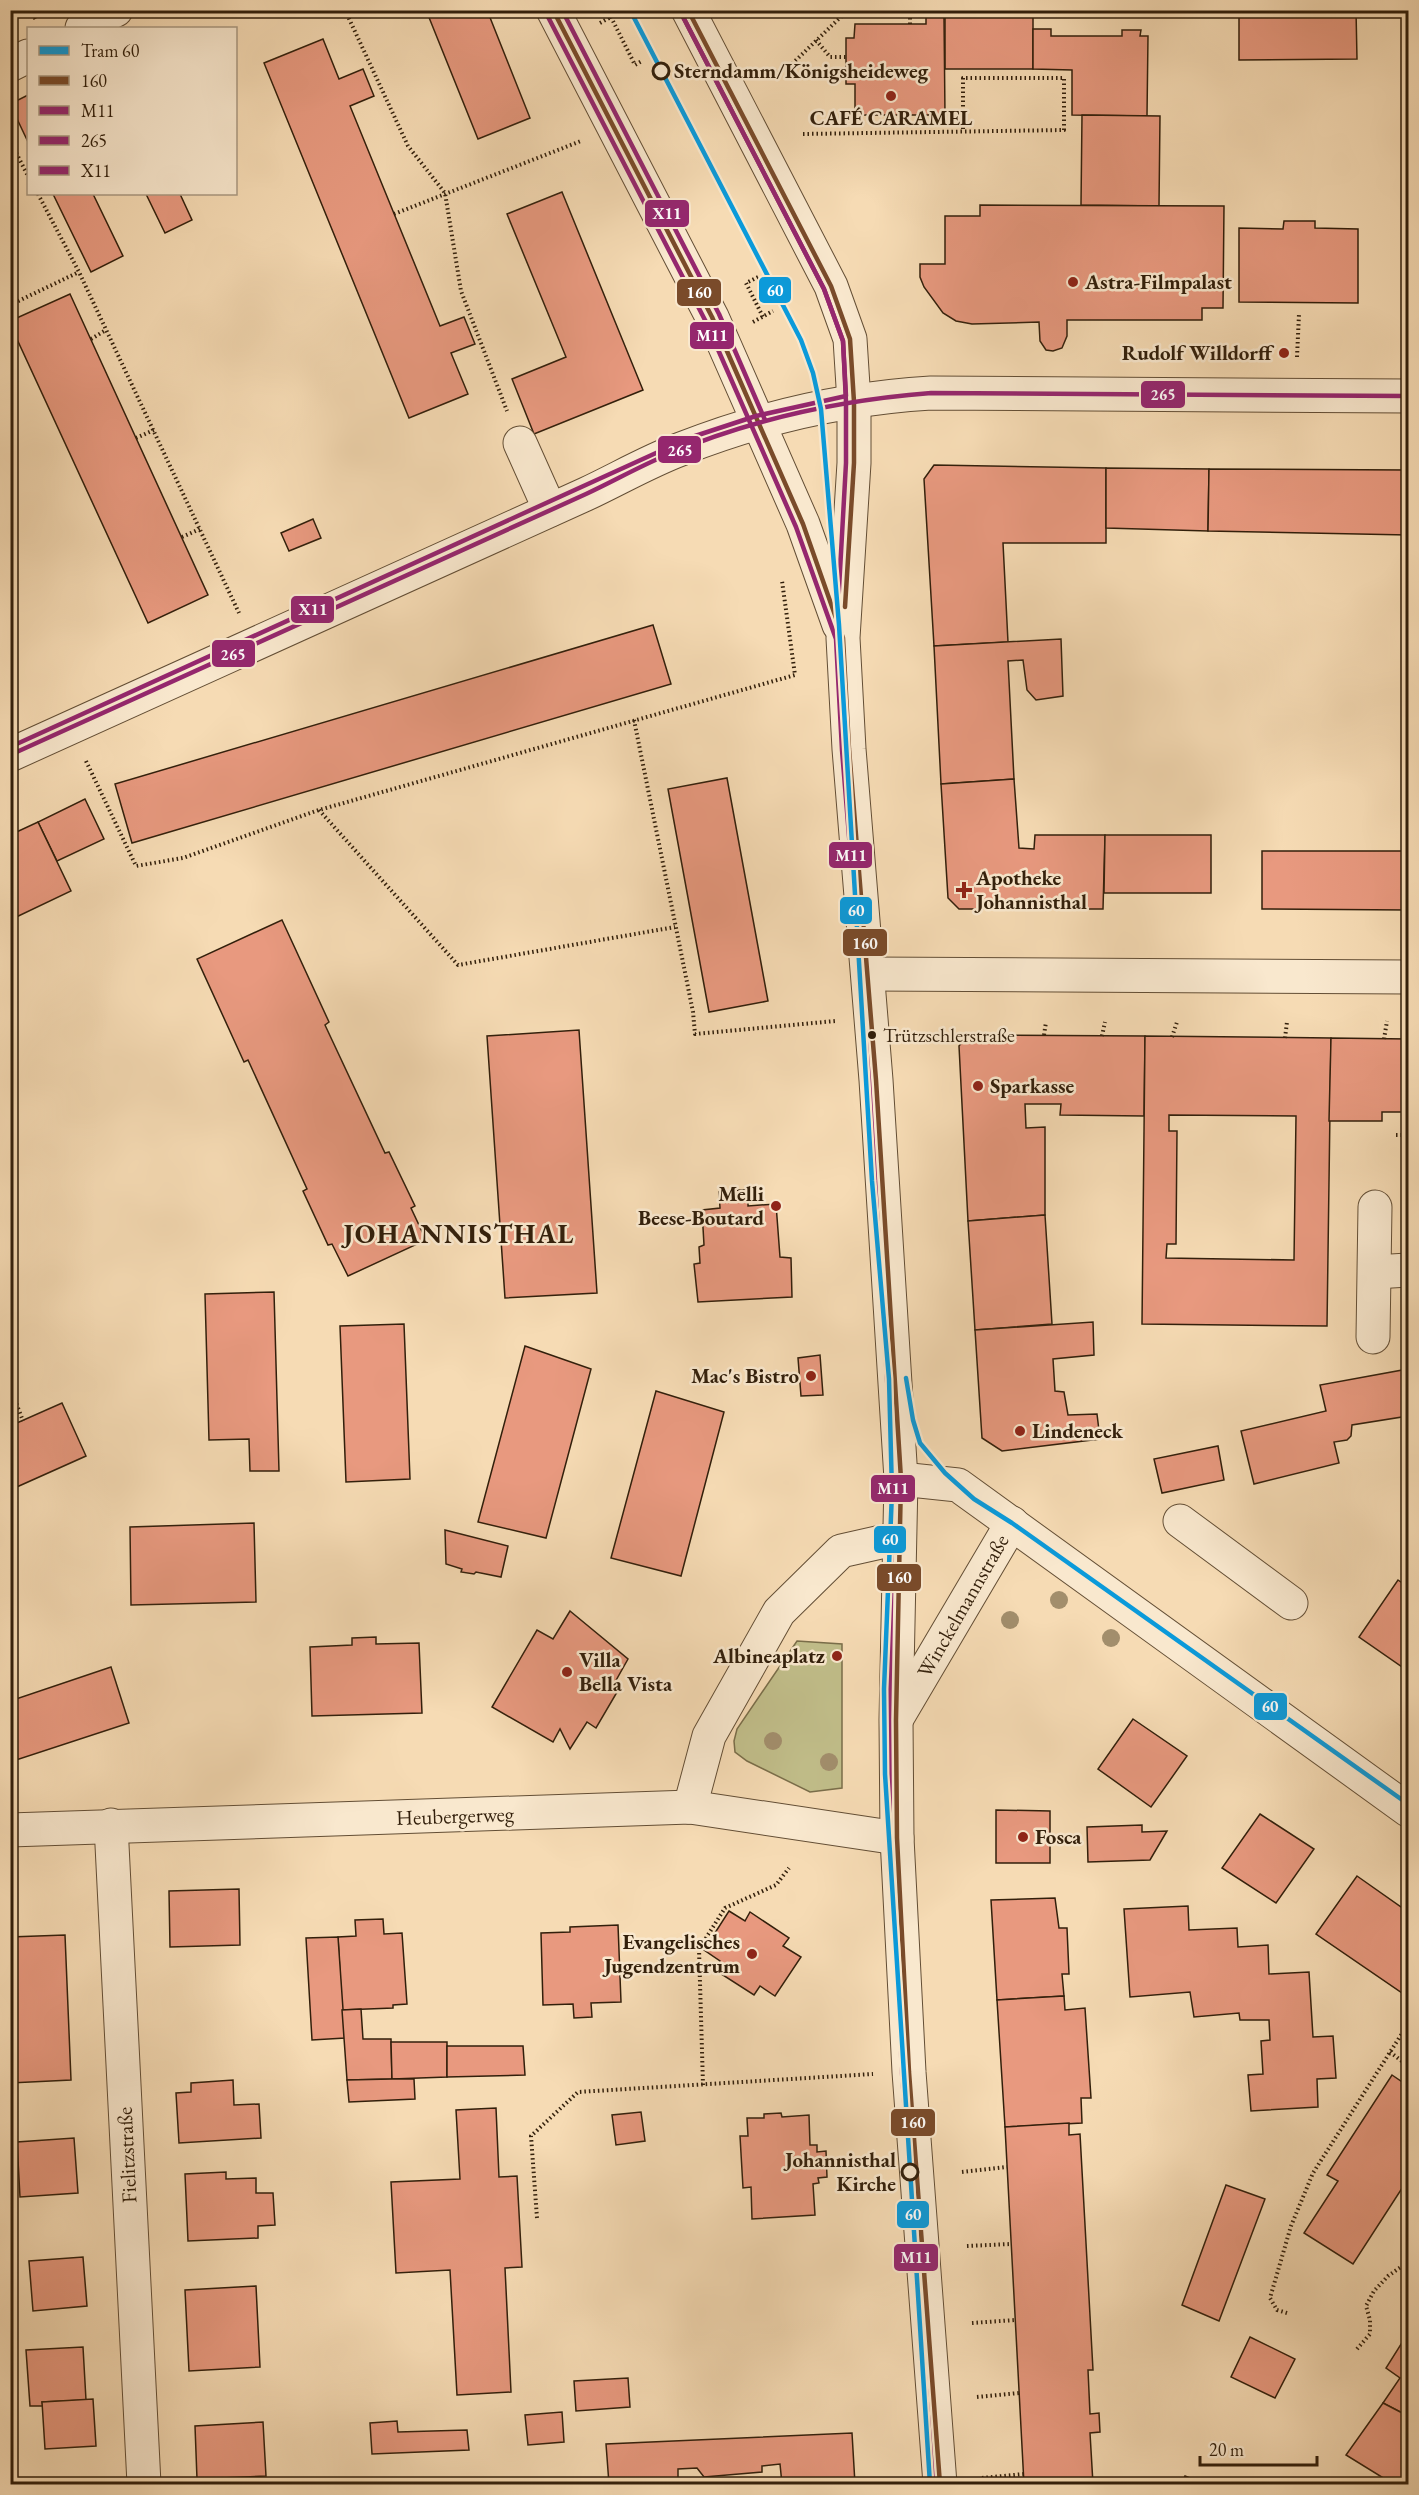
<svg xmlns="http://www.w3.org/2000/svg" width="1419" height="2495" font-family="'EB Garamond',serif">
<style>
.green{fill:#c1be8a;stroke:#7a6e4a;stroke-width:1.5}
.building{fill:#e8997f;stroke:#321f0b;stroke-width:1.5;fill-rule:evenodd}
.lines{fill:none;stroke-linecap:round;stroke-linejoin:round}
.minor-casing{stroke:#634e35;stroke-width:35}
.path{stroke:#321f0b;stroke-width:4;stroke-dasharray:1.5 3;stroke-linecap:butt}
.minor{stroke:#f9e8ce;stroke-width:33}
.bus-1-casing{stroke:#f9e8ce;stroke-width:9}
.bus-2-casing{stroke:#f9e8ce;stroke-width:9}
.bus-3-casing{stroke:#f9e8ce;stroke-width:9}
.bus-4-casing{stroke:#f9e8ce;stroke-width:9}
.bus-1{stroke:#7a4b2a;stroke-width:4.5}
.bus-2{stroke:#95276e;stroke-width:4.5}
.bus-3{stroke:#95276e;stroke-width:4.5}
.bus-4{stroke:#95276e;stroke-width:4.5}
.tram-1-casing{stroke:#f9e8ce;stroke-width:9}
.tram-1{stroke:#0b9ada;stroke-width:4.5}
.tree{fill:#a28e6c}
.stop-dot{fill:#f9e8ce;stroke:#321f0b;stroke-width:3}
.poi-dot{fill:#8f2418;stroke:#f9e8ce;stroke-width:2}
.bus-dot{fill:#321f0b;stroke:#f9e8ce;stroke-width:2}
.labels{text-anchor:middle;stroke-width:5;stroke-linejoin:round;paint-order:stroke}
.bus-label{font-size:20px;fill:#321f0b;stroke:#f9e8ce;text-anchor:start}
.stop-label{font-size:21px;font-weight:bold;fill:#321f0b;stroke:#f9e8ce;text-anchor:start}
.poi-label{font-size:21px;font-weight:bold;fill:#321f0b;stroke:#f9e8ce;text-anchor:start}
.street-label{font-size:21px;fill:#321f0b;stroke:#f9e8ce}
.district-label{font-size:27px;font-weight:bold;letter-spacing:1.5px;fill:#321f0b;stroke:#f9e8ce}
.line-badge{stroke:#f9e8ce;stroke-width:2}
.badge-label{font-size:16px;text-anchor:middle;font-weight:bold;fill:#fff}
</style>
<rect width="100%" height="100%" fill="#f6dbb4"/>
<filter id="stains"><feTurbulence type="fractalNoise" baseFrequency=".00333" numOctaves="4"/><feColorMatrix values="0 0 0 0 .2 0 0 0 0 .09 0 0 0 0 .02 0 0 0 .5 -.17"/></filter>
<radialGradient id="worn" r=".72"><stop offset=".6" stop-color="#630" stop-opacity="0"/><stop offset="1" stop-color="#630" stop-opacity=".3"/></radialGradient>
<!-- green -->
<polygon class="green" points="797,1641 842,1644 842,1788 810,1792 747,1761 735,1752 734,1741 737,1729"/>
<!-- building -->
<g class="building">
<polygon points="426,10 487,10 530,118 478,139"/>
<rect x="945" y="10" width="88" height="59"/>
<polygon points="1239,10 1356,10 1357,59 1239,60"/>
<rect x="1405" y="10" width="3" height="95"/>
<polygon points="926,17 944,17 945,115 855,115 855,84 846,84 846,38 854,38 855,24 926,24"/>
<polygon points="1033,29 1051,29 1051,36 1122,36 1122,30 1141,30 1140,36 1148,36 1147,116 1072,115 1072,70 1033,69"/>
<polygon points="323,39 339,79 363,69 374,96 350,106 440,326 464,317 475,344 451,353 468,394 409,418 264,63"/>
<polygon points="28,95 28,142 10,104"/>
<polygon points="1082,115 1160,116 1159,206 1081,205"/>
<polygon points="562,192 643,390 534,434 512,379 566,357 507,214"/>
<polygon points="53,194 93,194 123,256 91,272"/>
<polygon points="146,194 180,194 192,220 165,233"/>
<polygon points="980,205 1224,206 1223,308 1202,308 1202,320 1067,320 1067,336 1062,348 1053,351 1046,350 1040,341 1039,322 972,324 956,321 943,313 924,287 920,277 920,264 945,264 945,216 980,216"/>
<polygon points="1284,221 1315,221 1315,228 1358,229 1358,303 1239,302 1239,228 1283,229"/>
<rect x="1404" y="222" width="4" height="85"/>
<polygon points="70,294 208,595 148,623 10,324 10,321"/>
<polygon points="934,465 1106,468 1106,543 1003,543 1008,642 934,646 924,479"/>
<polygon points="1106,468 1209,469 1208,531 1106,528"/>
<polygon points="1209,469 1408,470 1408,535 1208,531"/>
<polygon points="313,519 321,538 289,551 281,533"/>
<polygon points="653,625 671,684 132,843 115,784"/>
<polygon points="1061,639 1063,696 1036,700 1027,690 1023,660 1008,661 1014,779 941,784 934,646"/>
<polygon points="727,778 768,1001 709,1012 668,789"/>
<polygon points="1014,779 1019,848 1034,849 1035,835 1105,835 1103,909 959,909 948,898 941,784"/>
<polygon points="85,799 104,839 57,861 38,822"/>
<polygon points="38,822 71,891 10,920 10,835"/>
<polygon points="1105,835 1211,835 1211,893 1104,893"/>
<polygon points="1262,851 1408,851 1408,910 1262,909"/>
<polygon points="282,920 329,1022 325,1025 385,1153 389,1152 415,1206 411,1208 426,1240 348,1276 332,1244 328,1245 303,1191 307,1189 248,1060 244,1062 197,959"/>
<polygon points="579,1030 597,1293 505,1298 487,1036"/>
<polygon points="975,1035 1145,1036 1144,1116 1060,1115 1061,1104 1025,1104 1026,1128 1045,1127 1045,1215 968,1221 959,1046 965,1038"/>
<path d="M 1145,1036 L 1331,1038 L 1327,1326 L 1142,1324 ZM 1169,1115 L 1296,1116 L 1294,1260 L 1166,1258 L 1167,1244 L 1176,1244 L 1177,1131 L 1169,1131 Z"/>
<polygon points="1331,1038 1408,1039 1408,1112 1382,1112 1382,1121 1329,1121"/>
<polygon points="751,1189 753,1198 748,1199 748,1206 776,1204 780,1257 791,1258 792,1297 698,1302 694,1264 700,1263 699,1247 704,1245 702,1210 720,1208 719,1192"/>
<polygon points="1045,1215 1052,1324 975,1330 968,1221"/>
<polygon points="274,1292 279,1471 250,1471 249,1439 209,1440 205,1294"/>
<polygon points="1093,1322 1094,1355 1053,1359 1055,1391 1064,1392 1068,1415 1097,1414 1100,1439 1002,1451 982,1438 975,1330"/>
<polygon points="404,1324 410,1479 346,1482 340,1326"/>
<polygon points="525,1346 591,1369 546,1538 478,1522"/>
<polygon points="820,1355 823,1395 801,1396 798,1358"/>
<polygon points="1408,1369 1408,1416 1352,1425 1351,1436 1347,1440 1334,1442 1339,1463 1254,1484 1241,1431 1326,1411 1320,1385"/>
<polygon points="656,1391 724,1412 681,1576 611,1558"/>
<polygon points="62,1403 86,1456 10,1490 10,1426"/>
<polygon points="1218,1446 1224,1480 1162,1493 1154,1459"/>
<polygon points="254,1523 256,1602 131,1605 130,1527"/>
<polygon points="445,1530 508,1546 501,1577 476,1572 474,1574 461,1572 462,1569 446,1564"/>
<polygon points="1398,1580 1408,1587 1408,1671 1359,1637"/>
<polygon points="570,1611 628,1659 614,1684 620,1687 596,1728 587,1722 570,1749 560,1729 553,1742 492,1707 537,1630 553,1639"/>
<polygon points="376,1637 376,1644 419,1643 422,1713 312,1716 310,1647 352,1645 352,1638"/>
<polygon points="111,1667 129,1723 10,1762 10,1701"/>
<polygon points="1133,1719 1187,1756 1151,1807 1098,1769"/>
<polygon points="996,1810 1050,1811 1050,1863 996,1863"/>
<polygon points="1260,1814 1314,1849 1276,1903 1222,1868"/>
<polygon points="1142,1825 1142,1832 1167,1831 1150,1860 1088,1862 1087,1827"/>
<polygon points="1357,1876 1408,1912 1408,1997 1316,1934"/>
<polygon points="239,1889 240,1945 170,1947 169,1891"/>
<polygon points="1055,1898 1059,1928 1067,1928 1069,1974 1062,1974 1064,1996 997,2000 991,1900"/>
<polygon points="1188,1906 1189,1930 1237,1928 1238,1947 1268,1945 1269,1974 1309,1972 1313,2037 1333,2036 1336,2078 1317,2079 1318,2107 1251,2111 1248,2075 1263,2074 1261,2041 1270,2040 1269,2020 1240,2020 1239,2013 1194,2017 1190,1992 1130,1997 1124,1909"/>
<polygon points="729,1911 745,1921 750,1912 789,1938 783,1946 801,1957 775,1996 760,1986 754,1995 715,1970 720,1961 704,1950"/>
<polygon points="383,1919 384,1934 402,1933 407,2004 393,2005 393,2008 342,2010 338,1937 356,1936 355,1920"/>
<polygon points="618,1925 621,2002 591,2003 592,2017 574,2018 573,2004 543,2005 541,1933 570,1932 570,1927"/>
<polygon points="65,1935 71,2080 10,2083 10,1937"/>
<polygon points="338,1937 345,2038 312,2040 306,1938"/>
<polygon points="1064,1996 1065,2010 1085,2008 1091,2098 1081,2098 1082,2123 1005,2127 997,2000"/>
<polygon points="361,2009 363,2039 391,2039 392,2079 347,2080 342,2010"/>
<polygon points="391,2042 447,2042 447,2077 392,2079"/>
<polygon points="447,2046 523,2046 525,2075 447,2077"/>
<polygon points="1392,2075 1408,2086 1408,2179 1353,2264 1304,2233 1338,2181 1327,2175"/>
<polygon points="392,2079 414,2079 415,2099 349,2102 347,2080"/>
<polygon points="233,2080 234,2105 259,2104 261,2138 179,2143 176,2093 191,2092 191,2083"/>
<polygon points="496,2108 499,2177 517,2176 522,2267 505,2268 511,2392 457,2395 450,2270 396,2273 391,2182 460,2179 456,2110"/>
<polygon points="641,2112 645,2141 616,2145 612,2115"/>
<polygon points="781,2113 782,2117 809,2115 810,2145 817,2145 817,2152 826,2151 827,2177 818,2178 819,2183 813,2184 815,2215 752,2219 751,2187 743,2188 740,2136 748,2136 747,2118 764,2118 764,2114"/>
<polygon points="1069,2123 1069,2135 1080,2134 1093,2370 1088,2370 1090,2414 1099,2413 1100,2432 1090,2433 1093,2484 1024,2484 1005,2127"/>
<polygon points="74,2138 78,2193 20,2197 17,2142"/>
<polygon points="226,2172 226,2179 256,2178 256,2193 273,2193 275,2225 258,2226 258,2238 188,2241 185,2174"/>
<polygon points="1226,2185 1265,2199 1219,2321 1182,2305"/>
<polygon points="83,2257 87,2306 33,2311 29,2261"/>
<polygon points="256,2286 260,2367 189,2371 185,2290"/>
<polygon points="1408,2333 1408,2416 1383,2403 1400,2378 1386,2368"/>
<polygon points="1250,2337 1295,2359 1275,2398 1231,2377"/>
<polygon points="83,2347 86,2400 42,2402 43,2406 30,2406 26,2350"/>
<polygon points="628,2378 630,2407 576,2411 574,2381"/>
<polygon points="93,2399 96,2446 45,2449 42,2402"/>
<polygon points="1383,2403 1408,2416 1408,2475 1402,2484 1393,2484 1346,2455"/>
<polygon points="562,2412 564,2442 528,2445 525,2415"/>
<polygon points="397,2421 398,2432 467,2430 469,2450 372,2454 370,2423"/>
<polygon points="263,2422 266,2476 197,2479 195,2426"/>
<polygon points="852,2433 855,2484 782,2484 780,2464 762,2466 762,2472 704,2477 697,2468 678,2469 678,2484 609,2484 606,2444"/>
<polygon points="1185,2476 1205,2484 1181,2484"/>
</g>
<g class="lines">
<!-- minor casing -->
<g class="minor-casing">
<g id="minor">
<polyline points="553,10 712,317 803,524 839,625"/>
<polyline points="688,10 831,286 850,339 854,402 854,463 843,638 849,749 876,1080 901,1479 896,1720 897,1838 909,2072 940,2484"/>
<polyline points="82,28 116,10"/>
<polyline points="10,65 28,56"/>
<polyline points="520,443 550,510"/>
<path d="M 10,755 L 586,494 C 618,479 649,461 681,449 C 760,418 846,398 931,393 L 1408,396"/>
<polyline points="868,974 1408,977"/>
<polyline points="1375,1272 1408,1270"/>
<polyline points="1373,1337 1375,1207"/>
<polyline points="901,1479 958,1485 1408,1810"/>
<polyline points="1180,1521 1291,1603"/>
<polyline points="897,1718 1012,1523"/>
<polyline points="690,1807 709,1736 779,1612 841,1551 899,1538"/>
<polyline points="111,1825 144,2484"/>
<polyline points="10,1830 690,1807 897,1838"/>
</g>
</g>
<!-- path -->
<g class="path">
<polyline points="30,10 36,20"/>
<polyline points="345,10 408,146 445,193 461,291 507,411"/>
<polyline points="611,17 635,65 642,61"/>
<polyline points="600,23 620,12"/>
<polyline points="910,24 910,10"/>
<polyline points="816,40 830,57 846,57"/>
<polyline points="772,74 792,64 848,10"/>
<polyline points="803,134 1064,130 1064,78 963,78 963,132"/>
<polyline points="10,141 28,176"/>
<polyline points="38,194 79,272 239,613"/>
<polyline points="394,214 581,141"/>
<polyline points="758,277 746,283 763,317"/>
<polyline points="10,305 79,272"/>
<polyline points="753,322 773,311"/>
<polyline points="91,339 106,330"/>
<polyline points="1297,357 1299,314"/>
<polyline points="136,438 154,430"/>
<polyline points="182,537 200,529"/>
<polyline points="634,720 693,1012 695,1034 835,1021"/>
<polyline points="86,761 136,866 183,858 319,810 795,675 782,581"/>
<polyline points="319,810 458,965 675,927"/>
<polyline points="1044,1035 1046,1022"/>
<polyline points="1102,1036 1105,1022"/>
<polyline points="1172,1037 1177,1022"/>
<polyline points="1285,1038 1287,1022"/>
<polyline points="1384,1039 1387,1021"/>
<polyline points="1396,1135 1408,1135"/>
<polyline points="10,1348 16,1353"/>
<polyline points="10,1387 23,1421"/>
<polyline points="1390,2052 1408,2066"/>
<polyline points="703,2085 699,1949 725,1908 776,1885 789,1868"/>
<polyline points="962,2172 1007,2167"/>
<polyline points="537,2218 531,2136 578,2092 873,2074"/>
<polyline points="967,2246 1011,2244"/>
<polyline points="1287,2313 1277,2310 1270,2298 1291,2226 1313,2173 1408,2024"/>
<polyline points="972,2323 1015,2320"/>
<polyline points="1357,2349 1370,2334 1370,2320 1366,2306 1374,2291 1388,2276 1408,2262"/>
<polyline points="977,2397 1019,2393"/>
<polyline points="982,2478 1024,2474"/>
</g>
<!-- minor -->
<use href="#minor" class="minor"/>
<!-- bus-1 casing -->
<g class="bus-1-casing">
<g id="bus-1">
<polyline points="553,10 712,317 803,524 843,638 849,749 876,1080 901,1479 896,1720 897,1838 909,2072 940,2484"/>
<polyline points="688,10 831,286 850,339 854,402 854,463 845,607"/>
</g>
</g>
<!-- bus-2 casing -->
<g class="bus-2-casing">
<g id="bus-2">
<polyline points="546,13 705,320 796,527 836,639 842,750 869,1081 893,1479 889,1720 890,1838 902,2073 933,2484"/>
<polyline points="681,13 824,289 843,341 846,402 846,463 838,607"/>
</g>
</g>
<!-- bus-3 casing -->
<g class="bus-3-casing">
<path id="bus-3" d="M 10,755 L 586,494 C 614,481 640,466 669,454 C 752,419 841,400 931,393 L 1408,396"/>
</g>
<!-- bus-4 casing -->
<g class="bus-4-casing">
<g id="bus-4">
<polyline points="562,10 719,314 765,420"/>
<polyline points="10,747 689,438 756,416 846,396 843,341 824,289 681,13"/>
</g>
</g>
<!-- bus-1 -->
<use href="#bus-1" class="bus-1"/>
<!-- bus-2 -->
<use href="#bus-2" class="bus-2"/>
<!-- bus-3 -->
<use href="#bus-3" class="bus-3"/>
<!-- bus-4 -->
<use href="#bus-4" class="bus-4"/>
<!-- tram-1 casing -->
<g class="tram-1-casing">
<g id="tram-1">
<polyline points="630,10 801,340 813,373 821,409 839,625 872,1181 889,1379 892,1492 884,1689 885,1774 930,2484"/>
<polyline points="906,1378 913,1420 920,1443 945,1473 974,1499 1012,1523 1408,1804"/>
</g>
</g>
<!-- tram-1 -->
<use href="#tram-1" class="tram-1"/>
</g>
<!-- trees -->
<g class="tree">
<circle cx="1059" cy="1600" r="9"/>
<circle cx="1010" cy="1620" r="9"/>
<circle cx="1111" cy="1638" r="9"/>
<circle cx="773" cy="1741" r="9"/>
<circle cx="829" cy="1762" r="9"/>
</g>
<!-- markers -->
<g class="stop-dot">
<circle cx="661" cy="71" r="8"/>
<circle cx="910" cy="2172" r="8"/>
</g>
<g class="poi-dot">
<circle cx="891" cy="96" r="6"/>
<circle cx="1073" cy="282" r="6"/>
<circle cx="1284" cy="353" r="6"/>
<path d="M961 881h6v6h6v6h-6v6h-6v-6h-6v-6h6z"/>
<circle cx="978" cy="1086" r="6"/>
<circle cx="776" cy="1206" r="6"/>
<circle cx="811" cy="1376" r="6"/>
<circle cx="1020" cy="1431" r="6"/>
<circle cx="837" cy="1656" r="6"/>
<circle cx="567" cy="1672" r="6"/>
<circle cx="1023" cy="1837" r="6"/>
<circle cx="752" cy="1954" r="6"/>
</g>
<circle class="bus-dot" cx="872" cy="1035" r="5"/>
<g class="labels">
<!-- bus labels -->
<g class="bus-label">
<text x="883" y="1042">Trützschlerstraße</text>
</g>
<!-- stop labels -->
<g class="stop-label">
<text x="674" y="78">Sterndamm/Königsheideweg</text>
<text x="896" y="2167" text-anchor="end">Johannisthal<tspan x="896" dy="24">Kirche</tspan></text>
</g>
<!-- poi labels -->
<g class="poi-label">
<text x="891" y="125" text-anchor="middle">CAFÉ CARAMEL</text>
<text x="1085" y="289">Astra-Filmpalast</text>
<text x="1272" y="360" text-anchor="end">Rudolf Willdorff</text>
<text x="976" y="885">Apotheke<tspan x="976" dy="24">Johannisthal</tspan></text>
<text x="990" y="1093">Sparkasse</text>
<text x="764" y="1201" text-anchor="end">Melli<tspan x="764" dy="24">Beese-Boutard</tspan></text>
<text x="799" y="1383" text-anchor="end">Mac's Bistro</text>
<text x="1032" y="1438">Lindeneck</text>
<text x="825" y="1663" text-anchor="end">Albineaplatz</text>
<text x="579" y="1667">Villa<tspan x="579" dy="24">Bella Vista</tspan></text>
<text x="1035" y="1844">Fosca</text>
<text x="740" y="1949" text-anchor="end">Evangelisches<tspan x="740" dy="24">Jugendzentrum</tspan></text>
</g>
<!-- street labels -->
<g class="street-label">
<text transform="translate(963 1606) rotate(-60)" y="7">Winckelmannstraße</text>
<text transform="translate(455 1816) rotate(-2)" y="7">Heubergerweg</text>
<text transform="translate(127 2155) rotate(-93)" y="7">Fielitzstraße</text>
</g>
<!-- district labels -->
<g class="district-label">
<text x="459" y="1243">JOHANNISTHAL</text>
</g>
</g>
<g class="line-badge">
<rect x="644" y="199" width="46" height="29" rx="6" fill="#95276e"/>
<rect x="758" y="276" width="34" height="28" rx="6" fill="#0b9ada"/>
<rect x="676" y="278" width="46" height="29" rx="6" fill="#7a4b2a"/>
<rect x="689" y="321" width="46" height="29" rx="6" fill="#95276e"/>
<rect x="1140" y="380" width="46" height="29" rx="6" fill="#95276e"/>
<rect x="657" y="435" width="45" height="29" rx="6" fill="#95276e"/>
<rect x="290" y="595" width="45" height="29" rx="6" fill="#95276e"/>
<rect x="211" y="639" width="45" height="29" rx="6" fill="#95276e"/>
<rect x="828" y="841" width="45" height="28" rx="6" fill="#95276e"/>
<rect x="839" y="896" width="34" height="29" rx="6" fill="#0b9ada"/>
<rect x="842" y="928" width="46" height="29" rx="6" fill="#7a4b2a"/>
<rect x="870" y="1474" width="46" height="29" rx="6" fill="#95276e"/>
<rect x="873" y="1525" width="34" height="29" rx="6" fill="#0b9ada"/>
<rect x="876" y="1563" width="46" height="29" rx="6" fill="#7a4b2a"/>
<rect x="1253" y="1692" width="35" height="29" rx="6" fill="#0b9ada"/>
<rect x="890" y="2108" width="46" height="29" rx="6" fill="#7a4b2a"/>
<rect x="896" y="2200" width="34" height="29" rx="6" fill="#0b9ada"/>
<rect x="893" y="2243" width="46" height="29" rx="6" fill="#95276e"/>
</g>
<g class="badge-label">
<text x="667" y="219">X11</text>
<text x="775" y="296">60</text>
<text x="699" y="298">160</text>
<text x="712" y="341">M11</text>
<text x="1163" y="400">265</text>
<text x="680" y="456">265</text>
<text x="313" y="615">X11</text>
<text x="233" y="660">265</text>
<text x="851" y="861">M11</text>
<text x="856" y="916">60</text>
<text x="865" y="949">160</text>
<text x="893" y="1494">M11</text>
<text x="890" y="1545">60</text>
<text x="899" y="1583">160</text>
<text x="1270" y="1712">60</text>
<text x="913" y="2128">160</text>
<text x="913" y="2220">60</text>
<text x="916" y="2263">M11</text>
</g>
<!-- margin -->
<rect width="1419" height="2495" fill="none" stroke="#f6dbb4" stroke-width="36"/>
<rect x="12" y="12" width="1395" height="2471" fill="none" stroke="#321f0b" stroke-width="3"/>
<rect x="18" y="18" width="1383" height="2459" fill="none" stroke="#321f0b" stroke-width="1.5"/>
<!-- legend -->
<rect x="27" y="27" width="210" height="168" fill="#f9e8ce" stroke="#a99880" stroke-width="1.5"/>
<rect x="39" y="46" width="30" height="9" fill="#0b9ada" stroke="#a99880" stroke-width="1.5"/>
<text x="81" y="57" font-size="18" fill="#321f0b">Tram 60</text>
<rect x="39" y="76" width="30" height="9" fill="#7a4b2a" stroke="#a99880" stroke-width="1.5"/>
<text x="81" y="87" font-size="18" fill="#321f0b">160</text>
<rect x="39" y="106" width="30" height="9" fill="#95276e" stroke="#a99880" stroke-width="1.5"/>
<text x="81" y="117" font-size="18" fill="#321f0b">M11</text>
<rect x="39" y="136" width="30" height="9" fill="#95276e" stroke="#a99880" stroke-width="1.5"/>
<text x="81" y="147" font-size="18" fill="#321f0b">265</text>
<rect x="39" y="166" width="30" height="9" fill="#95276e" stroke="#a99880" stroke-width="1.5"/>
<text x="81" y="177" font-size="18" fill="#321f0b">X11</text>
<!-- scale -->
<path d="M1200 2456v9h117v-9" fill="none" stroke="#321f0b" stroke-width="3"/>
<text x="1209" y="2456" font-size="18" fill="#321f0b" stroke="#f9e8ce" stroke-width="4.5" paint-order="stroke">20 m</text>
<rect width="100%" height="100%" filter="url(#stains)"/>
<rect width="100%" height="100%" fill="url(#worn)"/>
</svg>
